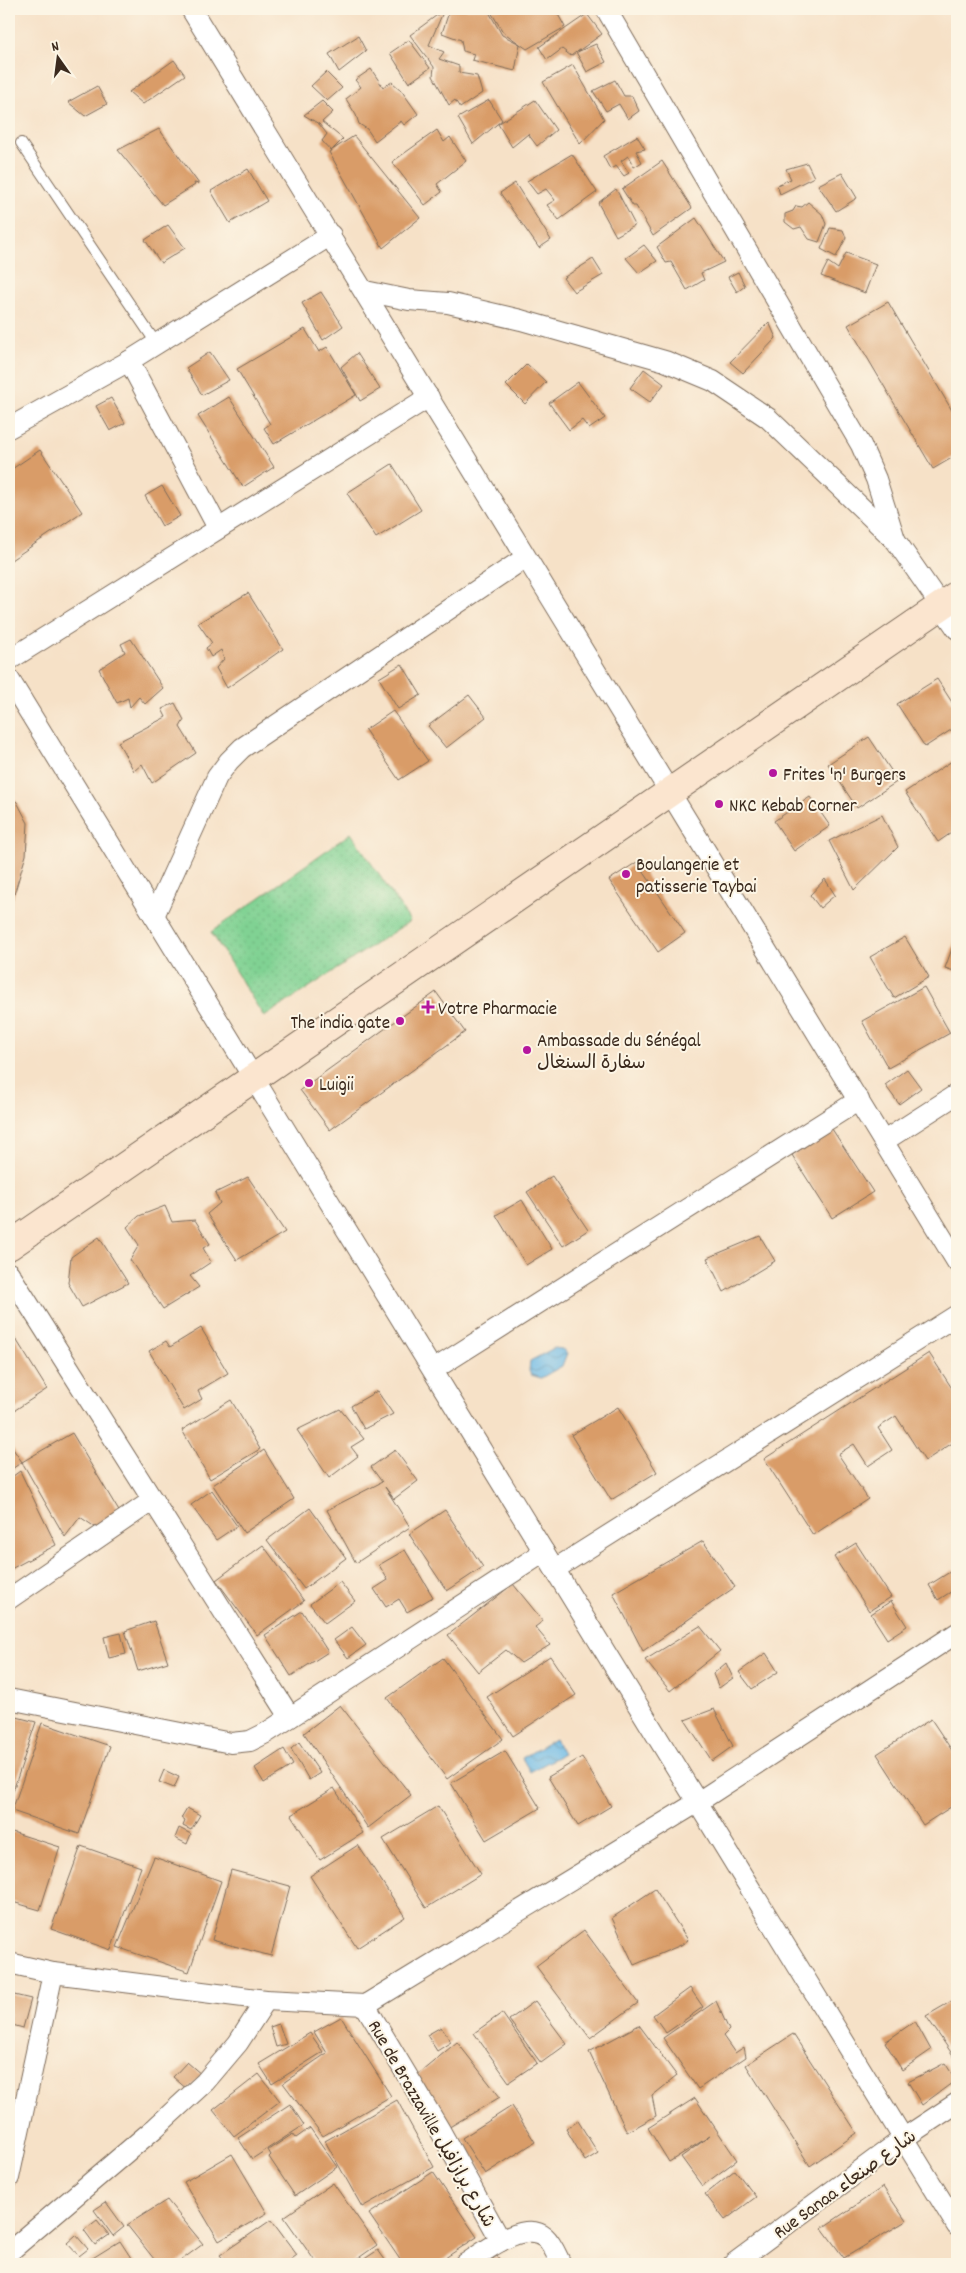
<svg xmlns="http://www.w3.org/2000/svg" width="966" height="2273" font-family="Dekko,'Playpen Sans Arabic',sans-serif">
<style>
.grass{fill:url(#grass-dots);stroke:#5e7e58}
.water{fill:url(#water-waves);stroke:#547282}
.building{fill:#d99c67}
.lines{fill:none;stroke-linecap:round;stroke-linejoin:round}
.service-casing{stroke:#7c6a59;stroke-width:12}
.minor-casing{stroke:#7c6a59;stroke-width:22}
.secondary-casing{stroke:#7c6a59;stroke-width:30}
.service{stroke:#fff;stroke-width:10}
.minor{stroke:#fff;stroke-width:20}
.secondary{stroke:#fbe5cf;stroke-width:28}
.poi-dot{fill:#b5179e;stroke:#fcf5e5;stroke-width:2}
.labels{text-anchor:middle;stroke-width:4;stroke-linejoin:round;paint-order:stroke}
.poi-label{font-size:19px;fill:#3b2a1e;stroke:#fcf5e5;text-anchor:start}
.street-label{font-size:19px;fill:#3b2a1e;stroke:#fcf5e5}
</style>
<defs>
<pattern id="grass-dots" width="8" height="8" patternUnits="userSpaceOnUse" patternTransform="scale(1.25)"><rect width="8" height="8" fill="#80d293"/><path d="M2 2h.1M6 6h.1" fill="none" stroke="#70b47e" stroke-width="1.8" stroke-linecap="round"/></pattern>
<pattern id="water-waves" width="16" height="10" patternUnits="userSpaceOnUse" patternTransform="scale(1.25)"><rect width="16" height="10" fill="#6dbae6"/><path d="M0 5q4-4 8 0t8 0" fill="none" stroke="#5b97ba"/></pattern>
</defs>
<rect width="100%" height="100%" fill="#fcf5e5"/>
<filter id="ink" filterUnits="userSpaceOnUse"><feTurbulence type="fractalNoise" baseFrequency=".02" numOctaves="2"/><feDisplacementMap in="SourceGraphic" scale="10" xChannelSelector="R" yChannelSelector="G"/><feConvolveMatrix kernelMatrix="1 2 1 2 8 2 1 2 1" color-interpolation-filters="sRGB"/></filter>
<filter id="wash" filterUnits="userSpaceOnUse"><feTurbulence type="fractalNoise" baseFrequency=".0096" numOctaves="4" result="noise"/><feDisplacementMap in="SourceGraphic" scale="20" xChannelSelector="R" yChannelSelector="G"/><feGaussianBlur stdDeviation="1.12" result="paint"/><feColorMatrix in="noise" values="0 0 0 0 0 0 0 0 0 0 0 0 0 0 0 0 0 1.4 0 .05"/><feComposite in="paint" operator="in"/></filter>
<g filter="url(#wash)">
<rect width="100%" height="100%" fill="#f6e1c7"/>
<!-- grass -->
<polygon class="grass" points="351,833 410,921 264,1017 211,932"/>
<!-- water -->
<g class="water">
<polygon points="554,1348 562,1349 567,1353 562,1366 541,1378 531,1375 529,1371 530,1361"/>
<polygon points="555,1739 563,1754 530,1772 522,1758"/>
</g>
<g id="blocks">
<!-- building -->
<g class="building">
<polygon points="450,9 491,9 489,12 502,35 520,44 515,71 472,60 474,54 463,51 461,40 442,33"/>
<polygon points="492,9 555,9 565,27 527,49 503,32 491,12"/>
<polygon points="444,10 429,45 444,52 439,59 459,66 459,73 477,76 482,93 460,108 455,100 449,105 433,76 434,67 410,35"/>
<polygon points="587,14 602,34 577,52 596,44 606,62 587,72 576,52 571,56 562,49 547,60 539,47"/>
<polygon points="358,36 366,51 339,72 329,54"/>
<polygon points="409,40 430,68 409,83 390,53"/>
<polygon points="174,60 185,75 143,104 129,92"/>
<polygon points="573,65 604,119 580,144 543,82"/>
<polygon points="371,69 383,87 392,82 401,90 418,114 404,125 401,121 375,141 367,129 359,124 356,115 346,99 361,87 355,80"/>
<polygon points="326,72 342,88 327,101 311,86"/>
<polygon points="615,80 624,96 632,96 639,111 628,119 619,104 606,111 593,91"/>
<polygon points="97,86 107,104 85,116 68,102"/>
<polygon points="489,100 502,120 473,144 458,118"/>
<polygon points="535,100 556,130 537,146 528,134 512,147 498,124"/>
<polygon points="322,101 333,112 322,122 343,139 331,151 322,141 327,134 319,124 304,115"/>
<polygon points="159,129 199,184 194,183 195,185 163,205 118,150"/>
<polygon points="437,130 444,142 450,137 466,161 437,184 442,192 425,205 392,162"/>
<polygon points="354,136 420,218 383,248 329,152"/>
<polygon points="637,136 645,149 636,151 642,162 634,167 628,156 621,161 629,173 624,176 616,166 610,169 603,156"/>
<polygon points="572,154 597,192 559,220 547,205 555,200 546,189 537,194 527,181"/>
<polygon points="662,161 692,208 653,236 636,206 633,206 622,189"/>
<polygon points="807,163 814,177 780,194 777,185 791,179 786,169"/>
<polygon points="248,169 267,201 230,223 211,191"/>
<polygon points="842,173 857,198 836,211 818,185"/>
<polygon points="515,183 551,240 539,248 500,193"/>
<polygon points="616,189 635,225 616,236 598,203"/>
<polygon points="808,202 822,214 826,224 819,242 809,239 801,227 794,229 785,222 785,214 793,211 796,206 802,207"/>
<polygon points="696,218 724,262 701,273 704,280 687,290 671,262 666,263 657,247"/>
<polygon points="168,225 185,248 161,263 145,240"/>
<polygon points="830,228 843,230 846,238 836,257 821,249"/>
<polygon points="644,245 657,261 639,273 626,258"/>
<polygon points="846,253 876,264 865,293 821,276 828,262 838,269"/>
<polygon points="593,259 603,275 574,292 563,278"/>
<polygon points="738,272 745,286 737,292 728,277"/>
<polygon points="321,292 343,326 323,340 302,303"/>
<polygon points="888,302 957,419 957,455 933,469 848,325"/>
<polygon points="769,322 776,338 743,373 730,362"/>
<polygon points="305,329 319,352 327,347 356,395 274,444 264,428 270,424 237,369"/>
<polygon points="210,352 229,380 202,395 186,368"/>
<polygon points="357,353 380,389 360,401 341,367"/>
<polygon points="527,364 546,382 525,404 506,385"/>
<polygon points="644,369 664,384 650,402 630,388"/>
<polygon points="578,382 605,418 589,429 582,420 569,430 549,403"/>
<polygon points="229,397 274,467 243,487 198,416"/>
<polygon points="111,398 125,423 110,431 96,406"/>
<polygon points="40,450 82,512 11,560 9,556 9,471"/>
<polygon points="392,464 421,510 376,538 347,493"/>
<polygon points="162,486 180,516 162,526 145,496"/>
<polygon points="248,593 283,649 227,688 216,668 224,659 221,650 211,657 206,648 212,643 198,623"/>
<polygon points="131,639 163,688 145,704 139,697 130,707 128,698 117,703 99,669 125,652 121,644"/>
<polygon points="402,664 421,695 398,709 379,678"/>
<polygon points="937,679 957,710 957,726 925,747 897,704"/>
<polygon points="469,695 486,717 446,748 428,726"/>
<polygon points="175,703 184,720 180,727 196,753 152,783 142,764 134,771 118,742 166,717 162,709"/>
<polygon points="393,711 428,761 399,780 365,730"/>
<polygon points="869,737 898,781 857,808 828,764"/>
<polygon points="952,761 957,769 957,829 938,842 905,792"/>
<polygon points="9,796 17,802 28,823 26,855 9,911"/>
<polygon points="810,797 830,826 794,851 774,821"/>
<polygon points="882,815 898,847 854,890 829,841"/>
<polygon points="637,862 685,933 658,952 609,880"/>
<polygon points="825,879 835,895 820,908 810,895"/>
<polygon points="957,935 957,972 945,968"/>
<polygon points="905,937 929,977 894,998 870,957"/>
<polygon points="924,987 950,1033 888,1068 862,1021"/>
<polygon points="436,992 465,1032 330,1130 300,1090"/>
<polygon points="907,1069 921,1088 899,1104 885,1085"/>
<polygon points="832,1129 873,1192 832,1218 792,1155"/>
<polygon points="552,1176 588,1230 563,1246 527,1192"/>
<polygon points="248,1177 285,1232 237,1260 207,1214 220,1203 215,1193"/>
<polygon points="522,1200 552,1249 526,1265 496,1215"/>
<polygon points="165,1206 172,1222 195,1220 210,1244 203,1248 211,1262 190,1276 199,1287 163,1309 130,1260 139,1245 127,1227 139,1216"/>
<polygon points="760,1236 775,1261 724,1292 707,1258"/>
<polygon points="99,1237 128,1283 82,1307 68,1283 71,1257"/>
<polygon points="9,1328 47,1389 9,1414"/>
<polygon points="201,1328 228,1373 198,1391 202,1399 184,1410 149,1351 166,1341 170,1347"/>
<polygon points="929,1353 957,1396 957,1440 925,1461 896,1416 878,1428 892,1450 868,1466 854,1444 838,1454 868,1499 813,1535 764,1459"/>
<polygon points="377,1391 393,1414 364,1429 351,1406"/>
<polygon points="231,1400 260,1449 210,1479 182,1430"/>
<polygon points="618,1407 657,1472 611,1500 571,1435"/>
<polygon points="340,1409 364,1439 351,1447 358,1456 329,1478 297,1430"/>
<polygon points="72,1433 120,1513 95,1527 80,1517 65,1537 22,1462"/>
<polygon points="9,1443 22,1462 9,1471"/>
<polygon points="264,1450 294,1499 244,1533 213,1485"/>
<polygon points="395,1450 418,1481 394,1499 385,1487 410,1527 356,1563 327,1510 382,1482 371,1467"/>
<polygon points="20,1471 56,1545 9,1570 9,1479"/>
<polygon points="212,1490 237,1526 216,1540 191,1505"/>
<polygon points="310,1508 346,1558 304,1589 267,1540"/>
<polygon points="445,1510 483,1567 447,1591 409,1534"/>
<polygon points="703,1541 735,1587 643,1651 613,1593"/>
<polygon points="856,1543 891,1597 869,1611 834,1557"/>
<polygon points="263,1545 304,1601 257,1635 216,1580"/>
<polygon points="405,1550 433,1597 407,1612 399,1599 386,1607 374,1589 388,1580 379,1565"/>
<polygon points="953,1570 957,1577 957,1588 938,1600 929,1585"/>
<polygon points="340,1582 355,1601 325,1623 310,1604"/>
<polygon points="513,1584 543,1621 535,1627 550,1645 521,1663 506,1650 478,1672 448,1635"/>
<polygon points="891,1601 907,1626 887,1639 871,1614"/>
<polygon points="302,1611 328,1652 291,1676 265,1635"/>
<polygon points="154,1621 168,1662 138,1671 125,1631"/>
<polygon points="700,1626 720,1651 670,1691 645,1660"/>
<polygon points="352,1627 366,1645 348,1658 334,1640"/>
<polygon points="121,1633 126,1654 109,1658 104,1637"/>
<polygon points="766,1653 778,1672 752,1689 739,1672"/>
<polygon points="550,1656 576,1695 513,1736 487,1697"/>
<polygon points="443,1658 503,1739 447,1779 387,1698"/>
<polygon points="726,1663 733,1678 719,1688 713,1674"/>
<polygon points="340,1705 411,1795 368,1828 304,1733"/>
<polygon points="714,1709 733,1746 712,1761 685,1720"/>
<polygon points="9,1715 36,1722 9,1803"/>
<polygon points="931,1719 957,1758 957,1803 923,1825 877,1754"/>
<polygon points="42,1723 110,1746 79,1834 12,1811"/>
<polygon points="299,1742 320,1773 309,1780 291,1749"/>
<polygon points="284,1749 293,1765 264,1783 255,1768"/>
<polygon points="505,1751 540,1808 486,1840 451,1783"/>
<polygon points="582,1757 611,1806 578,1826 548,1777"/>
<polygon points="164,1770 179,1777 174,1788 159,1782"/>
<polygon points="334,1788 363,1833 320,1860 291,1815"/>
<polygon points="438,1806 481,1874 426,1908 383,1839"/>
<polygon points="187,1808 200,1815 191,1830 183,1826 185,1821 181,1818"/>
<polygon points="179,1828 191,1834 187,1844 175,1838"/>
<polygon points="9,1831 60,1847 40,1910 9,1901"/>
<polygon points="358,1845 405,1917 357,1948 310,1876"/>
<polygon points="81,1846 141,1867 111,1950 51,1929"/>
<polygon points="154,1857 221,1881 189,1972 117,1947"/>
<polygon points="231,1870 290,1886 271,1956 212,1940"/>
<polygon points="655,1889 688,1940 681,1945 634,1965 612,1918"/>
<polygon points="584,1930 638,2003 590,2038 536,1966"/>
<polygon points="690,1988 703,2007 666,2033 653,2015"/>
<polygon points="10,1994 31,1999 23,2028 9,2024"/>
<polygon points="957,1998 957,2061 926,2016"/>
<polygon points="535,2001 567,2044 541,2063 509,2020"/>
<polygon points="716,2001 729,2030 723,2036 735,2053 744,2047 746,2057 698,2089 663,2038"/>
<polygon points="502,2013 537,2063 509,2082 474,2033"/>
<polygon points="341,2017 391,2096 323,2136 283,2083 327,2053 314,2032"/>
<polygon points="915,2021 931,2050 902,2070 885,2042"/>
<polygon points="279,2024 286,2044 276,2047 270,2027"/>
<polygon points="639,2025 677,2076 652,2096 656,2116 627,2132 589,2052"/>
<polygon points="441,2027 451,2042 437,2051 427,2035"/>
<polygon points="310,2033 323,2052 272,2084 259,2064"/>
<polygon points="793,2034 857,2133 810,2166 746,2065"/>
<polygon points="457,2042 500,2097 441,2132 410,2081"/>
<polygon points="187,2062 202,2075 188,2090 173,2077"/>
<polygon points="945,2063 956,2080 922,2105 908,2082"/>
<polygon points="259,2074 280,2101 234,2136 213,2110"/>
<polygon points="695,2098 737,2160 702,2186 681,2157 710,2136 669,2162 648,2128"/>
<polygon points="397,2100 434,2167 362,2207 325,2141"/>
<polygon points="290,2104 304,2125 252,2159 238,2138"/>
<polygon points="512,2106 535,2142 485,2174 462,2138"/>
<polygon points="578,2121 598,2153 585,2161 566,2129"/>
<polygon points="310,2128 337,2167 295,2196 269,2157 271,2155 268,2150 293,2134 296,2138"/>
<polygon points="232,2154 267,2213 219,2241 184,2182"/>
<polygon points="735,2170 756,2197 725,2220 705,2194"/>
<polygon points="433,2172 477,2237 436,2264 403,2264 369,2214"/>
<polygon points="333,2183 377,2245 350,2264 317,2264 284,2217"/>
<polygon points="883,2187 906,2221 844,2258 822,2228"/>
<polygon points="167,2200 203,2244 176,2264 158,2264 127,2225"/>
<polygon points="106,2202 124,2227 113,2236 94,2210"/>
<polygon points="97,2220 109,2235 95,2245 84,2230"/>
<polygon points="271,2220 297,2255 285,2264 227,2264 220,2255"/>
<polygon points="76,2235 88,2249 79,2256 67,2243"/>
<polygon points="120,2241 135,2264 83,2264"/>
<polygon points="378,2250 388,2264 357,2264"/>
<polygon points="497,2256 503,2264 485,2264"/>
</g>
</g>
</g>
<g filter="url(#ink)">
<use href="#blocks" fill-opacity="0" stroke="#7c6a59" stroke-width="1"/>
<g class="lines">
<!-- service casing -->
<g class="service-casing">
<polyline id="service" points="21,143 156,343"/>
</g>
<!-- minor casing -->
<g class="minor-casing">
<g id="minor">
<polyline points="191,9 957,1262"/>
<polyline points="606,9 861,445 876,479 895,539"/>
<polyline points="365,291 409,300 448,303 521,320 665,361 713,381 768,418 896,541 957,629"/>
<polyline points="129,361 218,528"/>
<polyline points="9,428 129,361 331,235"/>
<polyline points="9,660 429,397"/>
<polyline points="9,679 957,2226"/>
<polyline points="154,916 217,777 229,761 242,748 525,558"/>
<polyline points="884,1141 957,1094"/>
<polyline points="9,1273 290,1717"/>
<polyline points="433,1370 859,1100"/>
<polyline points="555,1569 957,1315"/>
<polyline points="9,1599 153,1500"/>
<polyline points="9,1699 231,1743 250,1741 266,1733 544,1552"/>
<polyline points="9,1963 53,1973 266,2000 365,2005 698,1802 957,1633"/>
<polyline points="365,2005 441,2132 501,2241"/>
<polyline points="9,2178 53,1973"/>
<polyline points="9,2252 155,2128 205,2082 238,2043 266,2000"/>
<path d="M 465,2264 C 484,2252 524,2219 545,2237 C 552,2243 557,2256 561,2264"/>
<polyline points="733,2264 904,2138 957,2103"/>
</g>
</g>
<!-- secondary casing -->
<g class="secondary-casing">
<polyline id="secondary" points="9,1246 957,595"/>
</g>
<!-- service -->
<use href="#service" class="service"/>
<!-- minor -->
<use href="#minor" class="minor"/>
<!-- secondary -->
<use href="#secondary" class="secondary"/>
</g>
</g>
<!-- markers -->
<g class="poi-dot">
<circle cx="773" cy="773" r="5"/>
<circle cx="719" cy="804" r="5"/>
<circle cx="626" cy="874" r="5"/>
<path d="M425.5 999.5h5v5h5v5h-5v5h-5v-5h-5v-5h5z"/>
<circle cx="400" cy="1021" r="5"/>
<circle cx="527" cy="1050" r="5"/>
<circle cx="309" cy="1083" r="5"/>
</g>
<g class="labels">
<!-- poi labels -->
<g class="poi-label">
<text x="783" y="780">Frites 'n' Burgers</text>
<text x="729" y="811">NKC Kebab Corner</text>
<text x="636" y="870">Boulangerie et<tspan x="636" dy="22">patisserie Taybai</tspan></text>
<text x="438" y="1014">Votre Pharmacie</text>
<text x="390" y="1028" text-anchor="end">The india gate</text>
<text x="537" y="1046">Ambassade du Sénégal<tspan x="537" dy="22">سفارة السنغال</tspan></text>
<text x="319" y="1090">Luigii</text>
</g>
<!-- street labels -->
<g class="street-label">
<text transform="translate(433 2123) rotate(60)" y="7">Rue de Brazzaville شارع برازافيل</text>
<text transform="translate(844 2183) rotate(-36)" y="7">Rue Sanaa شارع صنعاء</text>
</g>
</g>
<!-- margin -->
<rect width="966" height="2273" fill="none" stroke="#fcf5e5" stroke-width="30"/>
<!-- north arrow -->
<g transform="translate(58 58) rotate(346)" stroke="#fcf5e5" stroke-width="4" paint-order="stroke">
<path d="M0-4L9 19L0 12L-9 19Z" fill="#3b2a1e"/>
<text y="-8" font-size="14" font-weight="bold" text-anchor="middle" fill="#3b2a1e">N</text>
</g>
</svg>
